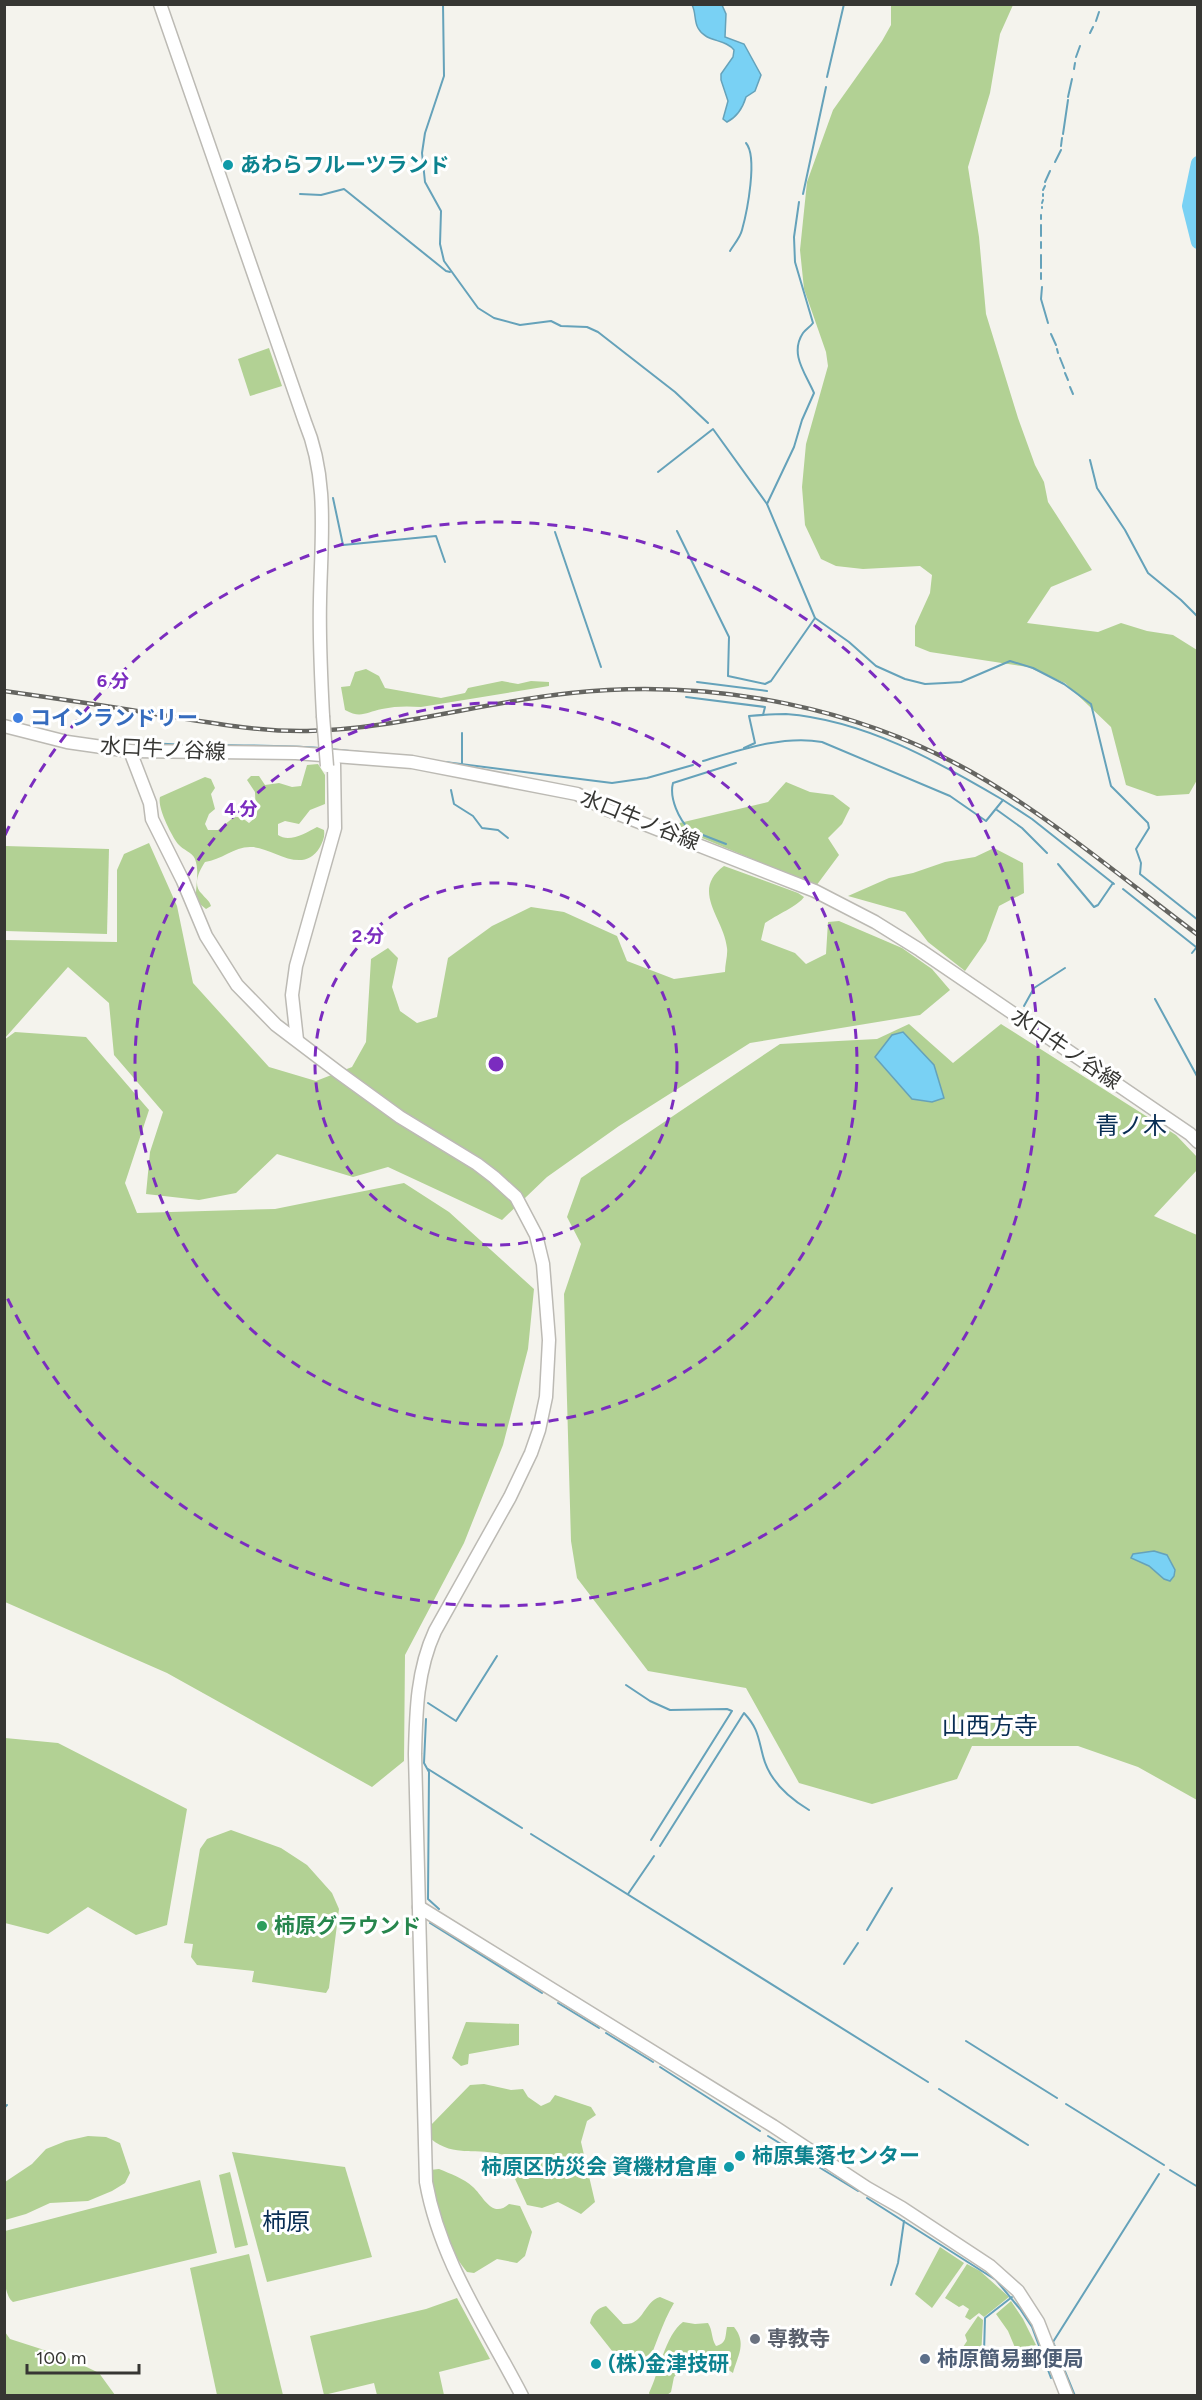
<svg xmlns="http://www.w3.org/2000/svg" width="1202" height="2400" font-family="Figtree,'Noto Sans JP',sans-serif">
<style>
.green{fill:#b2d194}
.water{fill:#79d1f4;stroke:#65a2ba;stroke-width:1.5}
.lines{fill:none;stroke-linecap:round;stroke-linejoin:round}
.stream{stroke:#65a2ba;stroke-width:2}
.river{stroke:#79d1f4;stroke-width:14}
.secondary-casing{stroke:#bcbab4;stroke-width:15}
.secondary{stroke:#fff;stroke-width:12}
.rail-casing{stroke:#656561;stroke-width:4.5}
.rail{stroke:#fff;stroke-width:2;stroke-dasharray:7;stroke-linecap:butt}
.secondary-bridge-casing{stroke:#bcbab4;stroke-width:15;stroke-linecap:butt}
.secondary-bridge{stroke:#fff;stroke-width:12}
.ring{fill:none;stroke:#7b2cbf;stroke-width:3;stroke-dasharray:10 8}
.culture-dot{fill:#0f9aa8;stroke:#fff;stroke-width:2}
.shop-dot{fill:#3f7fe0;stroke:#fff;stroke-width:2}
.leisure-dot{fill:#2e9e5b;stroke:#fff;stroke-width:2}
.worship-dot{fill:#6b7280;stroke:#fff;stroke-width:2}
.service-dot{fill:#5c6f8a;stroke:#fff;stroke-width:2}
.labels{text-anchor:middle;stroke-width:6;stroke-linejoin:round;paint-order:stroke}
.culture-label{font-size:21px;font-weight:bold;fill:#0d838f;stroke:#fff;text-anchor:start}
.shop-label{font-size:21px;font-weight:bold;fill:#366cbe;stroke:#fff;text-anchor:start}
.street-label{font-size:21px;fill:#363633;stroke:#fff}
.leisure-label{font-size:21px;font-weight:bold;fill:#27864d;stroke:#fff;text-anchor:start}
.worship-label{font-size:21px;font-weight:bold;fill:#5b616d;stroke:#fff;text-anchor:start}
.service-label{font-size:21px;font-weight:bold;fill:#4e5e75;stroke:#fff;text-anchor:start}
.quarter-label{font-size:24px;fill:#092e54;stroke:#fff}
.centre{fill:#7b2cbf;stroke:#fff;stroke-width:3}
.ring-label{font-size:18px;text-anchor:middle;font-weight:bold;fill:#7b2cbf;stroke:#fff;stroke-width:6;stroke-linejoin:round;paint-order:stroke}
</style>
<rect width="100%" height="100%" fill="#f4f3ed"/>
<!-- green -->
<g class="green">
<polygon points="891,5 1013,5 1000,34 990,93 968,167 979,237 986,314 1018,418 1035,465 1044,482 1048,502 1092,570 1051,587 1027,623 1098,632 1121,623 1147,631 1173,635 1197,650 1197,780 1189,794 1157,796 1126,785 1111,727 1065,683 1028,667 930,652 915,646 915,626 930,593 932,575 920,566 863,569 836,566 821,559 805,525 802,487 806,444 828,366 826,352 804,289 800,250 807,182 833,110 882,41 891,25"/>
<polygon points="269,348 282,386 250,396 238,359"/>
<path d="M 366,669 L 379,676 L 385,688 L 441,698 L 465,693 L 468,688 L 502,681 L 518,684 L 531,681 L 549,682 L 549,686 L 421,707 C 408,706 395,706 382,709 C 366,712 361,719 345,710 L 341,687 L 350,686 L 355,672 Z"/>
<path d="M 318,764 L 325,775 L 325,804 L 310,810 L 299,824 L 285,821 L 278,824 L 278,835 C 289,843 306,833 317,827 L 324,830 C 325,837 323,841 320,847 C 302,877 272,846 250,847 C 234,847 221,860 205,862 C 199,871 192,885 202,894 C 206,899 209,900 211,906 L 206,909 L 196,901 C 195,887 200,872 195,859 C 192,852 183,850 178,844 C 171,835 157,807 160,797 L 205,777 L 211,779 L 215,788 L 211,794 L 215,809 L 209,814 L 205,824 L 208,830 L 218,830 L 234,817 L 241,817 L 249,823 L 256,817 L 255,792 L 247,780 L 251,776 L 259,776 L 265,785 L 279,783 L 292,787 L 301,786 L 307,765 Z"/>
<polygon points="786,782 810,792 833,795 850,808 842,824 828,838 839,855 816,886 671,825 768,802"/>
<path d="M 149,843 L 177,906 L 193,983 L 269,1067 L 316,1081 L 352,1067 L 366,1042 L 371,959 L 388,948 L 398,958 L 392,987 L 400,1011 L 417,1023 L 437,1017 L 448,958 L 492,926 L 531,907 L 564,912 L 617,936 L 627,961 L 674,979 L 725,972 C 725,964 728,955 727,948 C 724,918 690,891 724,866 L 798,893 L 804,897 C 799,905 775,916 765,923 L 761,940 L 795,953 L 806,964 L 826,954 L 828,922 L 839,921 L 902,948 L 932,969 L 950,990 L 920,1015 L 750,1043 L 619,1126 L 547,1177 L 502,1220 L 388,1167 L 353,1177 L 277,1154 L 236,1193 L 199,1200 L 146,1194 L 150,1152 L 163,1112 L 114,1055 L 109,1003 L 68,967 L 5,1038 L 5,940 L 117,942 L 117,870 L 124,854 Z"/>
<polygon points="5,846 109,849 107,934 5,931"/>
<polygon points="994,848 1023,863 1024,893 999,906 986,941 965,971 928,942 905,912 848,896 889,878 913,873 945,862 975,857"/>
<polygon points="909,1024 953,1063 1001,1024 1176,1135 1197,1157 1197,1170 1154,1216 1197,1235 1197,1800 1138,1767 1078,1746 972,1746 957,1779 872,1804 799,1783 746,1688 648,1671 577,1578 571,1541 564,1294 581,1244 567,1217 581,1178 780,1044 877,1039"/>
<polygon points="15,1032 86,1037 149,1110 125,1183 137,1213 275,1209 404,1183 449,1212 534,1289 528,1349 503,1445 464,1543 405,1655 404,1761 372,1787 167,1673 5,1602 4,1040"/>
<polygon points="5,1738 58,1743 187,1809 167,1925 136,1935 88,1907 48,1934 5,1923"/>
<polygon points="231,1830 281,1848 307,1865 332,1893 339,1909 329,1988 326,1993 252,1982 254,1971 197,1965 191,1957 193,1944 184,1943 200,1849 207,1839"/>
<polygon points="466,2022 519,2024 519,2045 469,2054 468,2064 461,2066 452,2058"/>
<path d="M 484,2084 L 511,2090 L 523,2089 L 528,2097 L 541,2106 L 550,2102 L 555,2095 L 591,2107 L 596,2115 L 587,2121 L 581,2142 L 595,2202 L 581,2214 L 558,2202 L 542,2208 L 527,2205 L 504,2155 C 478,2147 454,2158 431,2139 L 430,2126 L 470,2085 Z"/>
<polygon points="88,2136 106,2137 120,2143 130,2173 125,2183 112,2191 88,2201 50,2203 26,2214 5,2220 5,2182 32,2164 46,2149 66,2141"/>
<polygon points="232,2152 345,2167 372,2257 267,2282"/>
<path d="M 439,2169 C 451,2174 463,2178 473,2187 C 484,2197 492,2219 509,2204 L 520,2206 L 532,2232 L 525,2256 L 517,2263 L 497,2259 L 474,2273 L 467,2272 C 444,2244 433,2205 430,2170 Z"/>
<polygon points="230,2172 248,2245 235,2248 219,2175"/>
<path d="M 200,2180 L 217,2253 L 13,2302 C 0,2293 4,2247 5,2231 Z"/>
<polygon points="940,2247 964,2263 932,2308 915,2294"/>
<polygon points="249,2254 283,2395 217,2395 190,2268"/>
<polygon points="967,2264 980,2271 1009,2297 984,2317 979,2313 970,2320 965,2317 969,2309 963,2305 959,2307 945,2298"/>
<path d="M 660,2297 L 674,2303 C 662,2323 655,2348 645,2370 L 635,2373 L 628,2371 L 590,2323 C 592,2314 597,2308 606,2306 L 623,2324 C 644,2326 643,2302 660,2297 Z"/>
<polygon points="457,2298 490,2359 439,2372 444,2395 377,2395 374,2383 324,2395 310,2336 426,2309"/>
<polygon points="1011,2301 1023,2319 1036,2345 1016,2350 1008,2331 996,2314"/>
<polygon points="978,2316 983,2320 981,2356 959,2358 959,2353 967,2341 965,2335"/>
<path d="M 683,2322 L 695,2324 L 708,2323 C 713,2331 711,2338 716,2346 C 727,2343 725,2337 727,2327 L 734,2327 C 747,2343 738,2355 733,2373 C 726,2369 719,2361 713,2359 C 699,2353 683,2369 674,2377 L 671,2392 L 667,2395 L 650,2395 L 649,2393 C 659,2373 665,2335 683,2322 Z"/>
<polygon points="5,2332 10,2339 66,2357 99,2373 115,2395 5,2395"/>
</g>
<!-- water -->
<g class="water">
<path d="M 692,5 L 722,5 L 726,14 L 725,37 L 744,44 L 761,75 L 755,91 L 746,97 C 743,107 737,117 727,122 L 723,119 L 728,101 L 721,80 L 721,74 L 733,57 L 734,50 C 725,38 706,43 698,28 C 694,21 696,12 692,5 Z"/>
<polygon points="903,1032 934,1065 944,1098 932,1102 912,1099 875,1057 892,1035"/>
<polygon points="1154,1551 1167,1555 1175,1570 1174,1576 1170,1581 1164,1579 1149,1566 1131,1558 1133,1554"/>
</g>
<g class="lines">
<!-- stream -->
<g class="stream">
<polyline points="443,4 444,76 425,133 422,153 425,182 441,211 440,244 444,261 478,308 494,318 520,325 551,321 561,326 587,327 598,332 675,392 708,423"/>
<polyline points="1096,21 1099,12"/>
<polyline points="1090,33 1093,27"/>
<polyline points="1076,57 1080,46"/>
<polyline points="1074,69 1075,63"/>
<polyline points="827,77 844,4"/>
<polyline points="1068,97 1072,79"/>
<polyline points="1063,134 1068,100"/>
<polyline points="1061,146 1062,138"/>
<polyline points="1055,162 1061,150"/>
<polyline points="1045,182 1050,171"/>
<polyline points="1043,190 1045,186"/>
<polyline points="300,194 321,195 344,189 446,271 450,272"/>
<polyline points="803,194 826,87"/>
<polyline points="1043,196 1043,194"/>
<polyline points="1042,203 1043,200"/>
<polyline points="1042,208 1042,207"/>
<polyline points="1041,219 1041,215"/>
<polyline points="1041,236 1041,225"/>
<polyline points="1041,242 1041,248"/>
<path d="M 730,251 C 734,244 740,238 742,230 C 747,212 758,157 746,143"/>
<polyline points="1041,255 1041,268"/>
<polyline points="1041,273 1041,279"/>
<polyline points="1042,287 1041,299 1048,323"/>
<polyline points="1051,334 1056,345"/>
<polyline points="1057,349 1058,353"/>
<polyline points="1060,358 1064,368"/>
<polyline points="1065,373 1068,380"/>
<polyline points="1070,387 1073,394"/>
<polyline points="1090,460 1097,488 1125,530 1148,573 1181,600 1198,617"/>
<polyline points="658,472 713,429 767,504 815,618 849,642 876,666 905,679 925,684 945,683 961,682 1010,661 1033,668 1064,684 1091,704 1111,786 1148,823 1149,828 1136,849 1141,863 1140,874 1198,920"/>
<polyline points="333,498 343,545 436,536 445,562"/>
<path d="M 767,504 L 794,447 L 802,420 L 814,393 C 806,374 789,354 803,333 C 806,329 810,327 813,323 L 795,262 L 794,237 L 799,202"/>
<polyline points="677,531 729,637 728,676 765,684 771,681 815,618"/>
<polyline points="555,532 601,667"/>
<polyline points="697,682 767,691"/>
<polyline points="686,697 765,707 763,715"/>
<polyline points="462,733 462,763"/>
<path d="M 105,739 C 176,748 249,743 320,748"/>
<path d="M 744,748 L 755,743 L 749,716 C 761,715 774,714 786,714 C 864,720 937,761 1003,800"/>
<polyline points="329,749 380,754"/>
<path d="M 703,761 C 740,750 783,735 822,742 L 950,796 L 986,821 L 1003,800 L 1032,819 L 1114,884"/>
<polyline points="445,762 612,783 647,778 693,765"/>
<polyline points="451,790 454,804 473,816 482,828 498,830 508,838"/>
<polyline points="997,810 1022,828 1047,853"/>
<path d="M 726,844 L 690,830 C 679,820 669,798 673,783 L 736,763"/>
<polyline points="1058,864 1094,907 1098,905 1113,883"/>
<polyline points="1123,889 1196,947"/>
<polyline points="1192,953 1196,948"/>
<polyline points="1155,999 1198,1078"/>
<polyline points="1024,1006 1034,988 1065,968"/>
<polyline points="626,1685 650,1701 670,1710 727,1709 732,1711 651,1840"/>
<polyline points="428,1703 456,1721 497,1656"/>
<polyline points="426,1719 424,1763 429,1772 428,1899 439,1909"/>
<polyline points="428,1769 522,1828"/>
<polyline points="531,1834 928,2082"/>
<path d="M 660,1846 L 744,1713 C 758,1728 758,1737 763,1756 C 769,1780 789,1798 809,1810"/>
<polyline points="628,1894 654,1856"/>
<polyline points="430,1923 542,1993"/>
<polyline points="867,1930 892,1888"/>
<polyline points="844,1964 858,1943"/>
<polyline points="558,2003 599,2028"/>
<polyline points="606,2033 653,2062"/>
<polyline points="966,2041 1057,2098"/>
<polyline points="660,2067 760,2131"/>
<polyline points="939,2089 1028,2145"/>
<polyline points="1066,2104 1164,2165"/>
<polyline points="4,2108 7,2105"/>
<polyline points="768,2136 858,2191"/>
<polyline points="1170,2170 1198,2187"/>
<polyline points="867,2198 996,2280 1020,2309 1032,2327 1051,2378"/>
<polyline points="891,2285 898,2263 904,2221"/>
<polyline points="984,2353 985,2318 1012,2297"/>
<polyline points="1075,2396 1053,2342 1159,2174"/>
</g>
<!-- river -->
<polyline class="river" points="1198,163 1189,206 1198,242"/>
<!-- secondary casing -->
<g class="secondary-casing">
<g id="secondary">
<path d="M 160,4 L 305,422 C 329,479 321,540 320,600 C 319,639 321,678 323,716"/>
<polyline points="4,726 67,742 130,751 296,753 412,762 577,794 606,809 815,891 875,922 920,950 1190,1134 1198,1142"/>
<path d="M 130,751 L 150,803 L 152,819 L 183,881 L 206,936 L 237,985 L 276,1025 L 338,1072 L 400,1117 L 477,1164 L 494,1177 L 516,1197 L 536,1235 L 543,1264 L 549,1340 L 546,1397 L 539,1430 L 531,1453 L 510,1497 L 435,1631 C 417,1670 416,1711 415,1754 L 426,2182 C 440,2261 486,2326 522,2396"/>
<polyline points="297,1040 292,995 296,966 335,828 334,764"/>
<polyline points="419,1907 773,2126 867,2188 902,2208 990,2266 1018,2291 1038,2322 1067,2396"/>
</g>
</g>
<!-- secondary -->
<use href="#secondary" class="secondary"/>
<!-- rail casing -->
<g class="rail-casing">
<path id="rail" d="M 4,691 C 53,698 101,705 149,713 C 201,721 254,732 307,731 C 397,729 483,702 571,693 C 714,678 864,707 987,781 C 1061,826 1129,883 1198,935"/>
</g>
<!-- rail -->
<use href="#rail" class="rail"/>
<!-- secondary-bridge casing -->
<g class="secondary-bridge-casing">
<polyline id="secondary-bridge" points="323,716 327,766"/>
</g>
<!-- secondary-bridge -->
<use href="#secondary-bridge" class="secondary-bridge"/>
</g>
<!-- distance rings -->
<g class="ring">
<circle cx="496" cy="1064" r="181"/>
<circle cx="496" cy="1064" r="361"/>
<path d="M5 835A542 542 0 1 1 5 1293"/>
</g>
<!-- markers -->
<g class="culture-dot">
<circle cx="228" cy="165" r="6"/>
<circle cx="740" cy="2156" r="6"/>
<circle cx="729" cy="2167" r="6"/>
<circle cx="596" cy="2364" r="6"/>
</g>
<circle class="shop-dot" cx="18" cy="718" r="6"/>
<circle class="leisure-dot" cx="262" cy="1926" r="6"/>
<circle class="worship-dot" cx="755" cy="2339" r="6"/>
<circle class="service-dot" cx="925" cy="2359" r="6"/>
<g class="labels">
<!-- culture labels -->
<g class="culture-label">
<text x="240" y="172">あわらフルーツランド</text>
<text x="752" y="2163">柿原集落センター</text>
<text x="717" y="2174" text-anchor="end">柿原区防災会 資機材倉庫</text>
<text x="608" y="2371">(株)金津技研</text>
</g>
<!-- shop labels -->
<g class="shop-label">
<text x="30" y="725">コインランドリー</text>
</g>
<!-- street labels -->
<g class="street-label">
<text transform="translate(163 749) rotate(3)" y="7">水口牛ノ谷線</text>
<text transform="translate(640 820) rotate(22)" y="7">水口牛ノ谷線</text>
<text transform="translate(1066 1049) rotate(34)" y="7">水口牛ノ谷線</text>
</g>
<!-- leisure labels -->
<g class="leisure-label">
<text x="274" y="1933">柿原グラウンド</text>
</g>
<!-- worship labels -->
<g class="worship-label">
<text x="767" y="2346">専教寺</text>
</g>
<!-- service labels -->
<g class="service-label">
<text x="937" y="2366">柿原簡易郵便局</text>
</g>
<!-- quarter labels -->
<g class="quarter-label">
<text x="1131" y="1134">青ノ木</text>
<text x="990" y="1734">山西方寺</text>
<text x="286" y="2230">柿原</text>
</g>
</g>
<circle cx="496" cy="1064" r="9" class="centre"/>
<g class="ring-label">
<text x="113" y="687">6 分</text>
<text x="241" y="815">4 分</text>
<text x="368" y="942">2 分</text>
</g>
<!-- border -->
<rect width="1202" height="2400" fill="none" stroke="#363633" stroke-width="12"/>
<!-- scale -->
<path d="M27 2364v9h112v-9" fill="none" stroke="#363633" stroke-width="3"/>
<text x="36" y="2364" font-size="18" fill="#363633" stroke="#ffffff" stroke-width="4.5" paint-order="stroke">100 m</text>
</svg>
